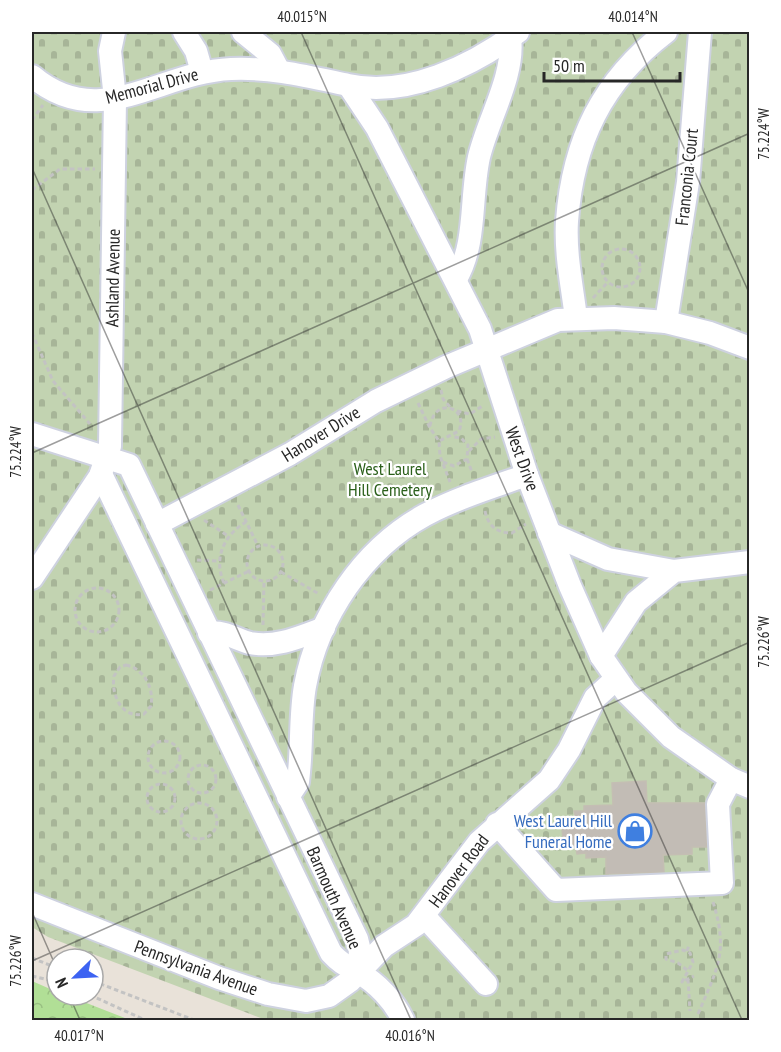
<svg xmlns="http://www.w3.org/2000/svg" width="781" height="1052" font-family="'PT Sans Narrow',sans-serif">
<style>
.cemetery{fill:url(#cemetery-stones)}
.park{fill:url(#park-crowns)}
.building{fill:#c2bcb5;stroke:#c4beb3;stroke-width:1.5}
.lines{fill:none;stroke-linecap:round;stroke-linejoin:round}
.minor-casing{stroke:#ced2e0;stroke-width:26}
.path{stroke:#c3c3c3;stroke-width:3;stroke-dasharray:4.5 3;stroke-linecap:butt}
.minor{stroke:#fff;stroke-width:22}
.ticks{fill:none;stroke:#272727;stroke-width:1.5;stroke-opacity:0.45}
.labels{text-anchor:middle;stroke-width:4.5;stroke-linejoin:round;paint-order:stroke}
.street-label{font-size:18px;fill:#272727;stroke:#fff}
.park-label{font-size:18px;fill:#2b601b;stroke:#fff}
.shop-label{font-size:18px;fill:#366cbe;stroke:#fff;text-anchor:end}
.neatline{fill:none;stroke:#272727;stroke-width:2}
.ticks-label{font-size:15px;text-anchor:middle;fill:#272727}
</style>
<defs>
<pattern id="cemetery-stones" width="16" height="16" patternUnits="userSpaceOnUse" patternTransform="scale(1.5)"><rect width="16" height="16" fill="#c2d3b1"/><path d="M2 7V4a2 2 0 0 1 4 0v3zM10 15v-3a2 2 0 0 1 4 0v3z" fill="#a7b598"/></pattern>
<pattern id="park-crowns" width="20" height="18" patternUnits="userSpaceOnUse" patternTransform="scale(1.5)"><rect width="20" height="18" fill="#b1df96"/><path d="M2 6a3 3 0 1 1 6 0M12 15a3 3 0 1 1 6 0" fill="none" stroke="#98bf81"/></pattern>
</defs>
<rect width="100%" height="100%" fill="#e9e2d9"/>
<!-- cemetery -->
<polygon class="cemetery" points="32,32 749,32 749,1020 266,1020 48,937 32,927"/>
<!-- park -->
<polygon class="park" points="32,981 57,992 57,995 66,995 130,1020 32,1020"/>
<!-- building -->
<polygon class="building" points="646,781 647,803 705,803 707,847 692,847 692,854 663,855 664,872 606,874 606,857 586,858 586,853 577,854 576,849 563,839 562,828 575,816 574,811 584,811 584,806 613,805 612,783"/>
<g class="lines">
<!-- minor casing -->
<g class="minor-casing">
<g id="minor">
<polyline points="184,32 196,51 202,72"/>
<polyline points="243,32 270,54 279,71"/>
<path d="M 32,76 C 99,133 159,72 231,69 C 270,67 310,77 348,85 C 407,98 472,66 518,32"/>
<polyline points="349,86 377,128 480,329 527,475 570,586 601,656 626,692 671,737 731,779 750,787"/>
<path d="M 456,279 C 477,243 470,198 479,157 C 488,119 515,75 510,38"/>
<path d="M 576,318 C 572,286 565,253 567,221 C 573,141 602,81 666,32"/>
<polyline points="666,322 688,182 700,32"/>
<polyline points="32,434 129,465 357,939 360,951 358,972"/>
<path d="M 101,474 L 331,953 C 340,963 347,966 358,972 C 377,983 394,1001 403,1020"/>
<polyline points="157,524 290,454 376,401 446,367 558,320 614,318 666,322 710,333 750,348"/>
<polyline points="549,533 608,559 674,571"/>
<polyline points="32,578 100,476 110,446 115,99 110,51 114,32"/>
<path d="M 209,633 C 224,630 237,640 250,643 C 276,648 300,637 324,628"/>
<polyline points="601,656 636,602 674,571 750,562"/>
<path d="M 288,797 L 298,782 L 299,772 C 302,744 300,714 305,686 C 318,616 363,549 425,515 C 457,498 493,487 527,475"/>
<polyline points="497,824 556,890 722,883 718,804 731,779"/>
<polyline points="32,904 219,978 268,994 306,1001 329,996 350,981 384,946 416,925 479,842 549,780 569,750 595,698 616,679"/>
<polyline points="424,916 486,984"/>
</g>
</g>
<!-- path -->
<g class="path">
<polyline points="32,120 43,105"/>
<polyline points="32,190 60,169 95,169"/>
<circle cx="621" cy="268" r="19"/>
<polyline points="593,298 608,282"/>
<polyline points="32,333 53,381 90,424"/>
<polyline points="441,390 443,399 450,407"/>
<polyline points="418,403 430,428 439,441 440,456 450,482"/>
<polyline points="457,411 470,414 484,405"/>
<path d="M 430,426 C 435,396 469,407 459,431 L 439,441"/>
<polyline points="469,451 481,439 495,437"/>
<polyline points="467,459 472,472"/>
<polyline points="443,462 454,466 467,459 468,445 461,438 454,437"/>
<polyline points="238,505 258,546"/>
<path d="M 485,511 C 488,526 497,533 512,533 L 526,524"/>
<polyline points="204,520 228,536"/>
<circle cx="265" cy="563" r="18"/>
<polyline points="197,560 219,561"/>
<polyline points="281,572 319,594"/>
<path d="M 224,583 C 213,558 224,535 246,522"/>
<circle cx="97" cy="610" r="22"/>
<polyline points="210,590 249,571"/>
<polyline points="263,625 264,581"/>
<path d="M 126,665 C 145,669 154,689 151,706 L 144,714 C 121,719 111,694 114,676 L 120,667 Z"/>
<circle cx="164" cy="757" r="16"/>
<circle cx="202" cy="779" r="14"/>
<circle cx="161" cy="798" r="14"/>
<circle cx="199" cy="821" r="18"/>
<polyline points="687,951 689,945"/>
<polyline points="32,958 57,968"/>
<polyline points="687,970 678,963 666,959 666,954 683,950 690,953 693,962 682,982 694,976"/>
<polyline points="32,976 57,982"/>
<polyline points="688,979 690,1011"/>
<polyline points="93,981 194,1020"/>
<polyline points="90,995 145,1020"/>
<path d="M 698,1014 C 717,969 729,952 713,902"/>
</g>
<!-- minor -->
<use href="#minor" class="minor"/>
</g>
<!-- ticks -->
<path class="ticks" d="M 301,32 L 742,1020M 632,32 L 750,295M 32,168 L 411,1020M 32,453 L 750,133M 32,912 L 57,969M 32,961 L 750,642M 69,995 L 80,1020"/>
<!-- icons -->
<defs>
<g id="shop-ring" transform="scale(1.725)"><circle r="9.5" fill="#fff" stroke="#3f7fe0" stroke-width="1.5"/><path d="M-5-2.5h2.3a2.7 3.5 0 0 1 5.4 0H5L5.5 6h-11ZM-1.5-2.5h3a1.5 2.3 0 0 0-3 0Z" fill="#3f7fe0"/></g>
</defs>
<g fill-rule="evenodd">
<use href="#shop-ring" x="635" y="831"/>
</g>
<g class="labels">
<!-- street labels -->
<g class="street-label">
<text transform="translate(152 86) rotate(-15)" y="6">Memorial Drive</text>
<text transform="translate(687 177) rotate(-84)" y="6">Franconia Court</text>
<text transform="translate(113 278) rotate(-89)" y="6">Ashland Avenue</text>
<text transform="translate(321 434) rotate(-32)" y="6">Hanover Drive</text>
<text transform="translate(522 459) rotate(70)" y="6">West Drive</text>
<text transform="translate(459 871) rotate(-53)" y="6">Hanover Road</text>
<text transform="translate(334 898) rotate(66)" y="6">Barmouth Avenue</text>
<text transform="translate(196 968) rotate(20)" y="6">Pennsylvania Avenue</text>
</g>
<!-- park labels -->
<g class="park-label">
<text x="390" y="475">West Laurel<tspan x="390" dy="21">Hill Cemetery</tspan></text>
</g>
<!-- shop labels -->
<g class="shop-label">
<text x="612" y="827">West Laurel Hill<tspan x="612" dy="21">Funeral Home</tspan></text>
</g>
</g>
<!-- border -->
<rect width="781" height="1052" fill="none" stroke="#ffffff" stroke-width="66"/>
<!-- north arrow -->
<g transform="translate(75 977) rotate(246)"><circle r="28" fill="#ffffff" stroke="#a9a9a9" stroke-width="1.5"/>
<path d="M0-4.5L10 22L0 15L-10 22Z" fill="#3d63f2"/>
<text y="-9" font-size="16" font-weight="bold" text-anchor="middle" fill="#272727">N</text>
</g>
<!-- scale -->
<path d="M544 72v9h136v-9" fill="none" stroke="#272727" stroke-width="3"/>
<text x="553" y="72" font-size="18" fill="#272727" stroke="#ffffff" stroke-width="4.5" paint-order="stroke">50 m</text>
<rect x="33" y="33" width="715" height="986" class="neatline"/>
<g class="ticks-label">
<text x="302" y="22">40.015°N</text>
<text x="633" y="22">40.014°N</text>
<text transform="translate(764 134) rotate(-90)" y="5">75.224°W</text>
<text transform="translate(16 452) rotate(-90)" y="5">75.224°W</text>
<text transform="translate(764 642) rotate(-90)" y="5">75.226°W</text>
<text transform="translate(16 961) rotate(-90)" y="5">75.226°W</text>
<text x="79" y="1041">40.017°N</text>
<text x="410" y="1041">40.016°N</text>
</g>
</svg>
